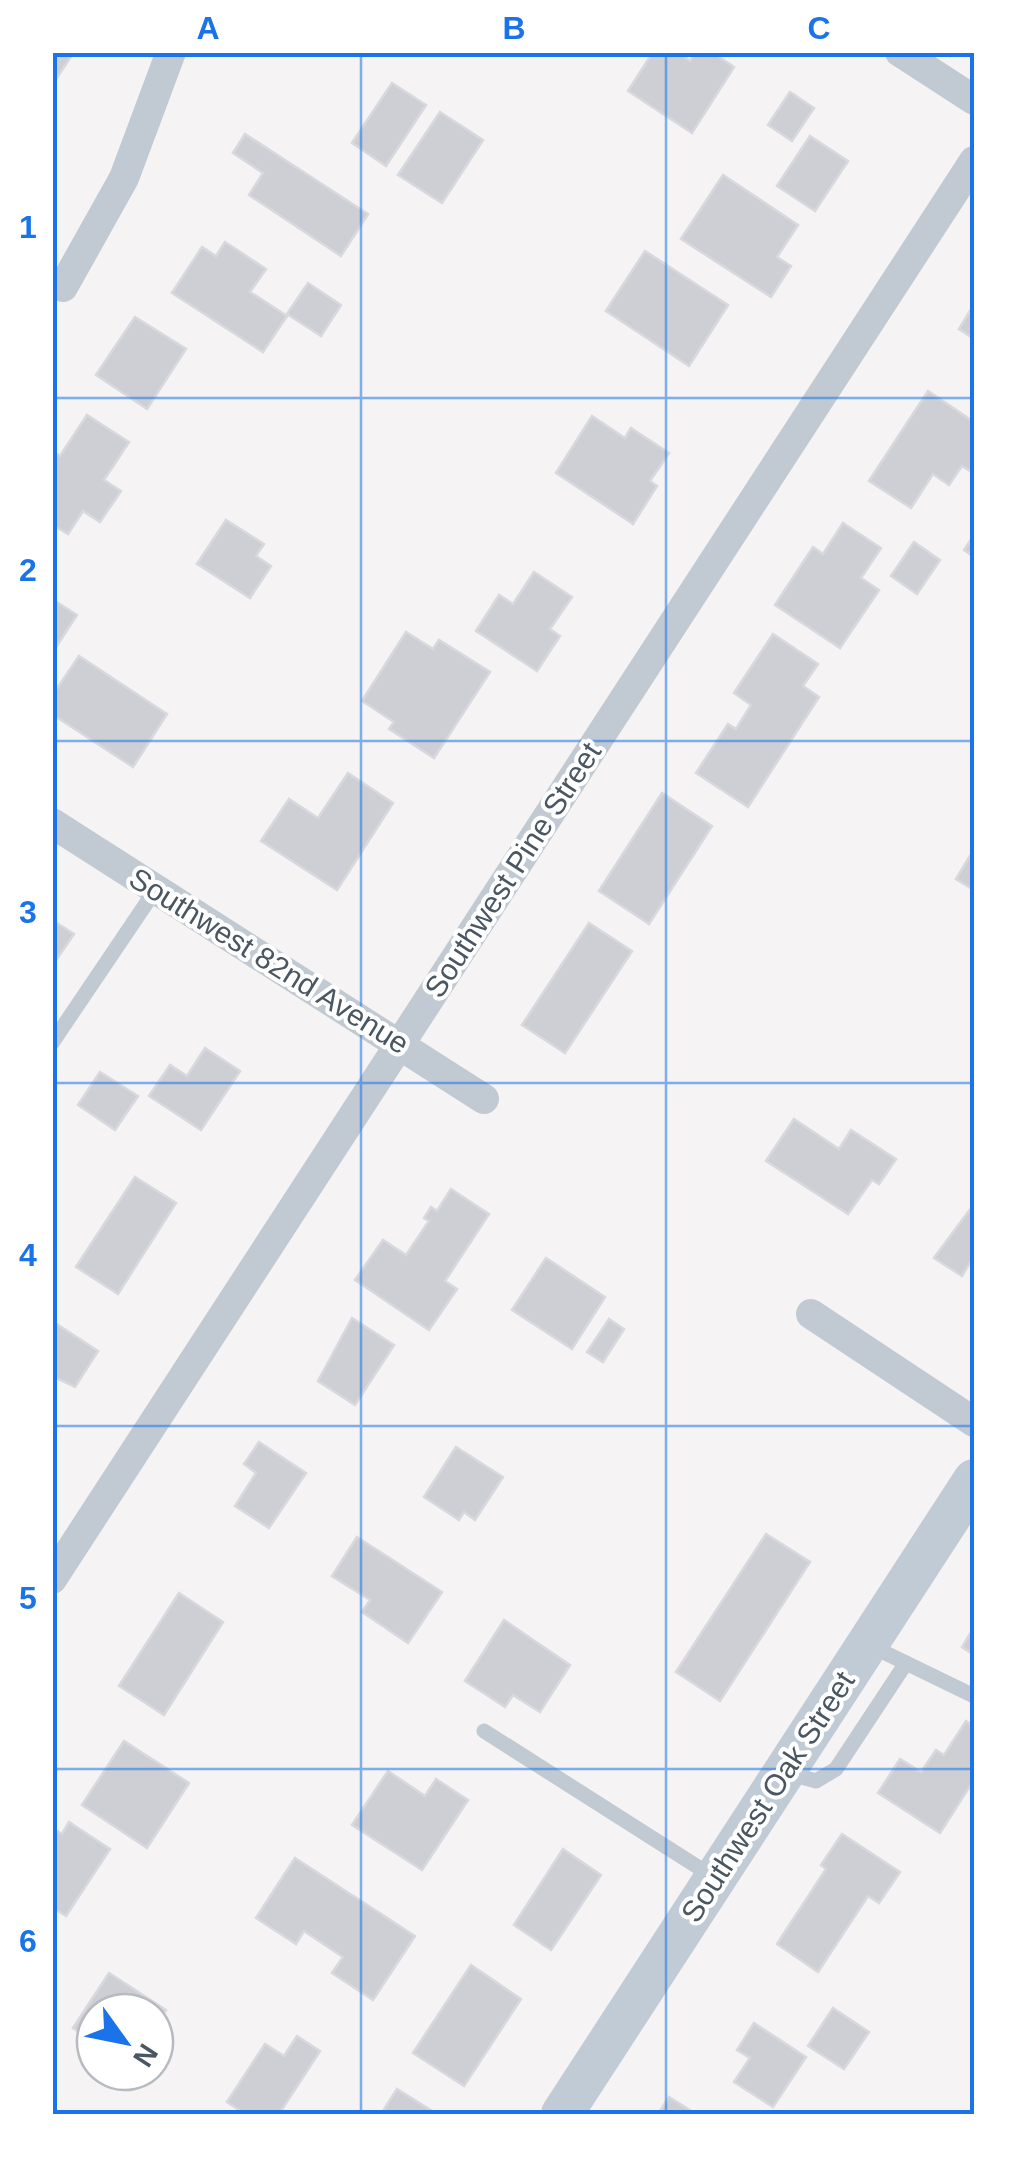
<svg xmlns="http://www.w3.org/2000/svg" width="1027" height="2167" font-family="Helvetica,sans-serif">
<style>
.building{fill:#cdcfd5;stroke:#d7d9de;stroke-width:2.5}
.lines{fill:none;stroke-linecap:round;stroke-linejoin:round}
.lane{stroke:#c1cad2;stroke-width:15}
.street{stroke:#c1cad2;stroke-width:30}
.secondary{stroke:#c1cbd6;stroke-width:42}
.grid{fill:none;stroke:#1a73e8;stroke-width:2.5;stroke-opacity:0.55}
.labels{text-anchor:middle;stroke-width:8;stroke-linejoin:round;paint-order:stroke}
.street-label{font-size:30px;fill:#4a5661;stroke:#fff}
.neatline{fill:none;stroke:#1a73e8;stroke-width:4}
.grid-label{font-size:32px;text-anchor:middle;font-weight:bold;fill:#1a73e8}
</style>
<rect width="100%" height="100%" fill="#f5f3f3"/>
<!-- building -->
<g class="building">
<polygon points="52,52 74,52 52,85"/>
<polygon points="653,52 678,52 690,61 696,52 712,52 734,67 692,133 628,91"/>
<polygon points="392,83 426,105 386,166 352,143"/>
<polygon points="790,92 814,108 792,141 768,125"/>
<polygon points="440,112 483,140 442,203 398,175"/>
<polygon points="245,134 368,214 341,256 249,195 263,173 233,153"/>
<polygon points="810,136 848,161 815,211 777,186"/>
<polygon points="723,175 798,225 777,257 791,266 771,297 681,239"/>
<polygon points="225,242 266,269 250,292 287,316 263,352 172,293 202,247 216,256"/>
<polygon points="645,251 728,305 689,366 606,311"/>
<polygon points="308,283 341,305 321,336 287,314"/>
<polygon points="974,304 974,339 959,329"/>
<polygon points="135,317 186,349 147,409 96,375"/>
<polygon points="928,391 974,422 974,468 972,472 962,466 949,485 933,474 911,508 869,481"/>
<polygon points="87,415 129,442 104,480 121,491 100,522 83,511 68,534 52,524 52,451 60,456"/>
<polygon points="592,416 625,438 631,428 669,453 650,481 657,486 633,524 556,473"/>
<polygon points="226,520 264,544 256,556 271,566 250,598 197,564"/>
<polygon points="843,523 881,548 861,578 879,590 840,648 775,605 813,547 823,554"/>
<polygon points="974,535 974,557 964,550"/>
<polygon points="914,542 940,560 917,594 891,576"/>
<polygon points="534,572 572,597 550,629 560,636 537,671 476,631 499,595 513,604"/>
<polygon points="52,599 77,615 52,653"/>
<polygon points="406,632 433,649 439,640 490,672 434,758 389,729 394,722 362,701"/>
<polygon points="773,634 818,664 803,686 819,697 748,807 696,773 728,724 736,729 751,705 734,693"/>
<polygon points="79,656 167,714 133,767 52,714 52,696"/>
<polygon points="348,773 393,803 337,890 261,841 289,799 318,818"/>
<polygon points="662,793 712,826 649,924 599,891"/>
<polygon points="974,849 974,890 956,879"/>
<polygon points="52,920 74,934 52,966"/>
<polygon points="589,923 632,951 565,1053 522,1025"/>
<polygon points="205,1048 240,1071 201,1130 149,1096 170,1065 187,1076"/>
<polygon points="100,1072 138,1096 115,1130 78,1105"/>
<polygon points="794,1119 839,1149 851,1130 896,1159 879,1184 872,1180 848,1214 766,1161"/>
<polygon points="135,1177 176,1203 118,1294 76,1267"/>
<polygon points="451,1189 489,1214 445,1281 457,1289 429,1330 355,1280 383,1240 406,1255 429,1221 424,1218 431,1207 437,1211"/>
<polygon points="974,1204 974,1256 962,1276 934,1258"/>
<polygon points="546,1258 605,1297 572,1349 512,1310"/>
<polygon points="352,1318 394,1345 355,1405 318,1381"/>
<polygon points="609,1319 624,1329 603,1362 587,1352"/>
<polygon points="52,1321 98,1351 75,1387 52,1376"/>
<polygon points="259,1442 306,1473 269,1528 235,1506 256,1473 244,1464"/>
<polygon points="456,1447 503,1477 475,1520 464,1512 459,1520 424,1497"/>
<polygon points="766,1534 810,1562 720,1701 676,1672"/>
<polygon points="357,1537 442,1592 408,1643 362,1612 370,1600 332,1576"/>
<polygon points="179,1593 223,1622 164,1715 119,1686"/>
<polygon points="504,1620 570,1665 540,1712 513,1695 505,1707 465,1681"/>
<polygon points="974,1627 974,1655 962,1647"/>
<polygon points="966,1721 974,1726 974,1780 940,1833 878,1793 900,1759 921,1772 936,1750 944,1755"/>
<polygon points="124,1741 189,1783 147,1848 82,1805"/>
<polygon points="388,1771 425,1796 436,1779 468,1800 422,1870 352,1825"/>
<polygon points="69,1822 110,1849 66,1916 52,1907 52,1828 62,1834"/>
<polygon points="842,1834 900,1872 879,1903 868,1896 818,1972 777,1944 826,1869 821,1865"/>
<polygon points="563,1849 601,1875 551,1950 514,1925"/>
<polygon points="295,1858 415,1936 373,2000 332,1973 343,1957 304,1931 296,1944 256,1918"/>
<polygon points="471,1965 521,1999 464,2086 413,2053"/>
<polygon points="109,1973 166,2010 155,2027 155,2012 95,2012 95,2043 73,2028"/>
<polygon points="833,2008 869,2032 844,2069 808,2046"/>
<polygon points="754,2023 806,2057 773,2107 734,2082 750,2058 737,2050"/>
<polygon points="297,2036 320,2051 279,2114 245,2114 227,2102 265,2044 284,2056"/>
<polygon points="397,2089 437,2114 381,2114"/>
<polygon points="669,2097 696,2114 658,2114"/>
</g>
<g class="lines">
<!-- lane -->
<g class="lane">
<polyline points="52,1043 156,889"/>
<polyline points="871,1646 974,1696"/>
<polyline points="484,1731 712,1876"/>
<polyline points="787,1773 816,1781 836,1769 906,1663"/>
</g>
<!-- street -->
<g class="street">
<polyline points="900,52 974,100"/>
<polyline points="63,287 124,178 171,52"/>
<polyline points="52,823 484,1099"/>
<polyline points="811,1314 974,1422"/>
<polyline points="52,1579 974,161"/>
</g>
<!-- secondary -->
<polyline class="secondary" points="562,2114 974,1480"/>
</g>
<!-- grid -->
<path class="grid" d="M 361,52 L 361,2114M 666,52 L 666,2114M 52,398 L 974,398M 52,741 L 974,741M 52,1083 L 974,1083M 52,1426 L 974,1426M 52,1769 L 974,1769"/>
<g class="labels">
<!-- street labels -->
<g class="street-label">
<text transform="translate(513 870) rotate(-57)" y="10">Southwest Pine Street</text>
<text transform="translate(269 961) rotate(32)" y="10">Southwest 82nd Avenue</text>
<text transform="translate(768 1797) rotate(-57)" y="10">Southwest Oak Street</text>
</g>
</g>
<!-- border -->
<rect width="1027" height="2167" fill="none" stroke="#ffffff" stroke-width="110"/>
<!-- north arrow -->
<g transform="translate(125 2042) rotate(123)"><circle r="48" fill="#ffffff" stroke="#b7bbc0" stroke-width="2.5"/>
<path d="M0-8L18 38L0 25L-18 38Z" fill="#1a73e8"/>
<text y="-15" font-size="28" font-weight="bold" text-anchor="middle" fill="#4a5661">N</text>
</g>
<rect x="55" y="55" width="917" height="2057" class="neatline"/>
<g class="grid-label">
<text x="208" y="39">A</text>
<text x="514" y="39">B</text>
<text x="819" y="39">C</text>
<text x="28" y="238">1</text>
<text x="28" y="581">2</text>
<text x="28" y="923">3</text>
<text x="28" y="1266">4</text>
<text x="28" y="1609">5</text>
<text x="28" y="1952">6</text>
</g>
</svg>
